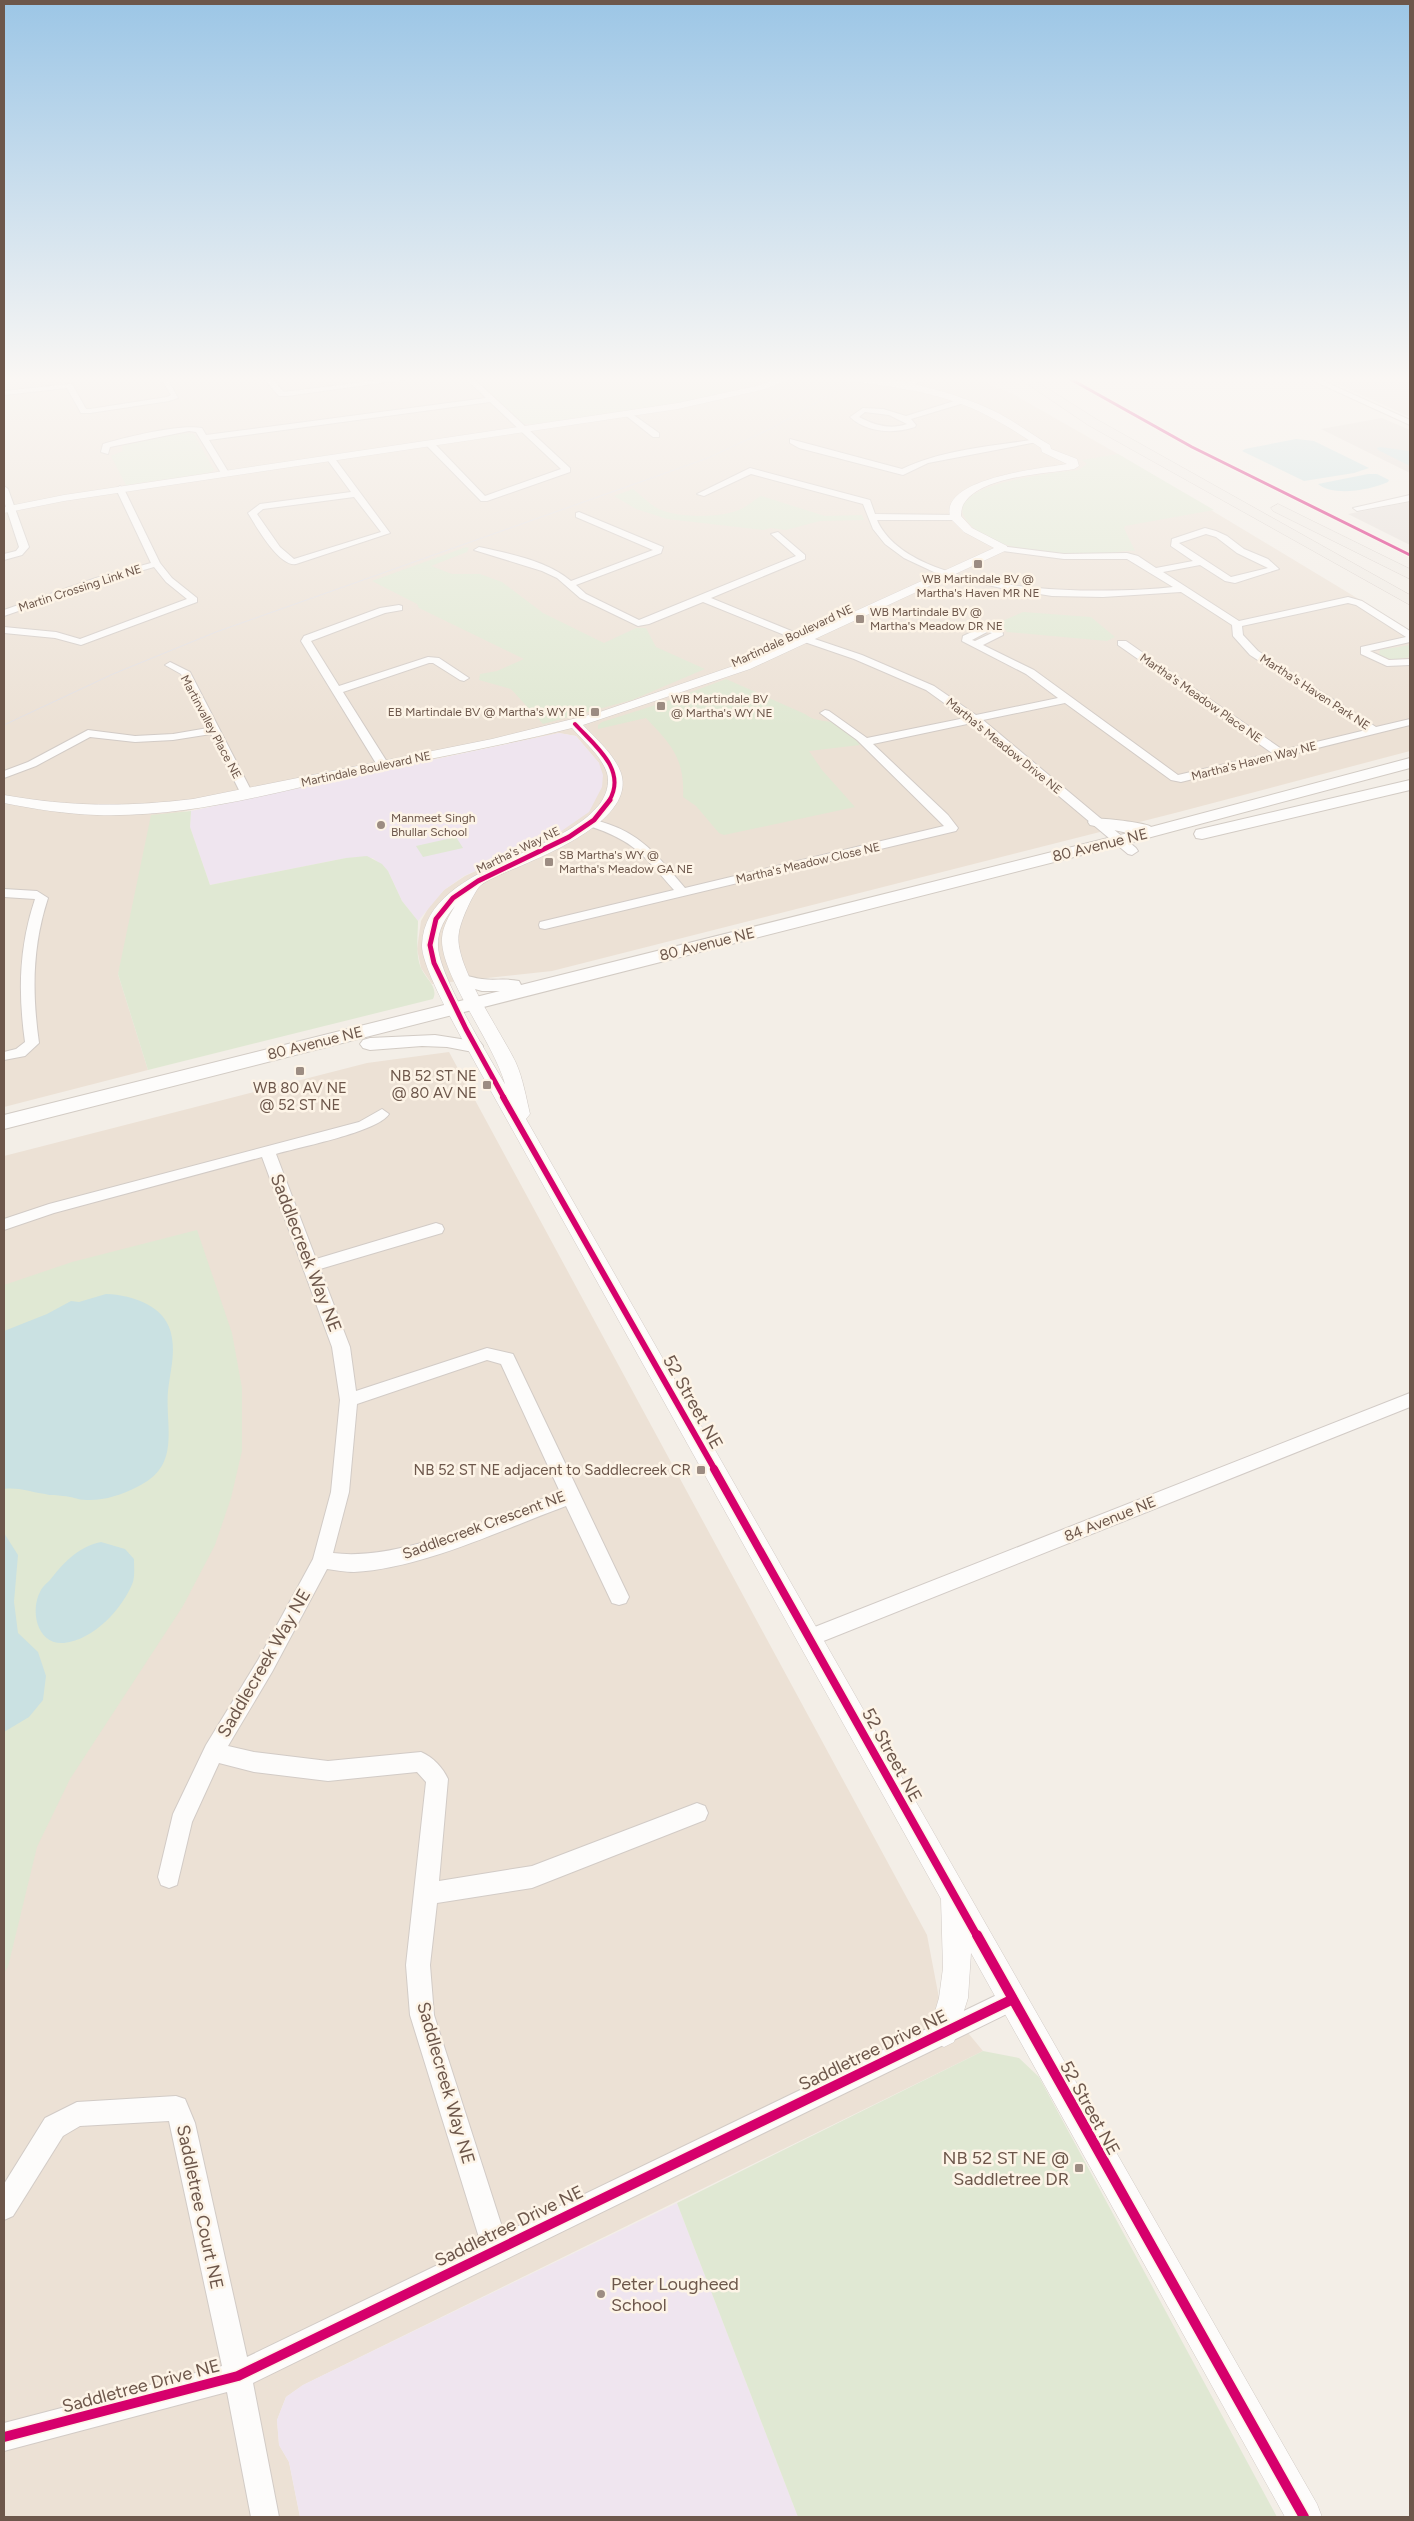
<svg xmlns="http://www.w3.org/2000/svg" width="1414" height="2521" font-family="Figtree,sans-serif">
<style>
.residential{fill:#ece1d5}
.industrial{fill:#e5ded8}
.education{fill:#efe5ef}
.green{fill:#e0e8d3}
.water{fill:#cae1e2}
.lines{fill:none;stroke-linecap:round;stroke-linejoin:round}
.minor-casing{stroke:#d2cbc6;stroke-width:2}
.tertiary-casing{stroke:#d2cbc6;stroke-width:1}
.secondary-casing{stroke:#d2cbc4;stroke-width:2}
.primary-casing{stroke:#d3cac5;stroke-width:1}
.minor{fill:#fdfcfb;fill-rule:evenodd}
.tertiary{fill:#fdfcfb;fill-rule:evenodd}
.secondary{fill:#fdfcfb;fill-rule:evenodd}
.primary{fill:#f0ebe4;fill-rule:evenodd}
.tram{stroke:#e3e0e3;stroke-width:1}
.cycleway-far5-casing{stroke:#fdf4e7;stroke-width:5}
.cycleway-far4-casing{stroke:#fdf4e7;stroke-width:5.5}
.cycleway-far3-casing{stroke:#fdf4e7;stroke-width:8}
.cycleway-far2-casing{stroke:#fdf4e7;stroke-width:9}
.cycleway-far1-casing{stroke:#fdf4e7;stroke-width:11}
.cycleway-casing{stroke:#fdf4e7;stroke-width:13}
.cycleway-far5{stroke:#d6006c;stroke-width:3}
.cycleway-far4{stroke:#d6006c;stroke-width:4}
.cycleway-far3{stroke:#d6006c;stroke-width:5}
.cycleway-far2{stroke:#d6006c;stroke-width:6}
.cycleway-far1{stroke:#d6006c;stroke-width:8}
.cycleway{stroke:#d6006c;stroke-width:10}
.poi-dot{fill:#9c8c82;stroke:#fdf4e7;stroke-width:2}
.labels{text-anchor:middle;stroke-width:5;stroke-linejoin:round;paint-order:stroke}
.far-poi-label{font-size:12px;fill:#6d574b;stroke:#fdf4e7;text-anchor:start}
.far-street-label{font-size:12px;fill:#6d574b;stroke:#fdf4e7}
.street-label{font-size:15px;fill:#6d574b;stroke:#fdf4e7}
.poi-label{font-size:15px;fill:#6d574b;stroke:#fdf4e7;text-anchor:end}
.near-street-label{font-size:18px;fill:#6d574b;stroke:#fdf4e7}
.near-poi-label{font-size:18px;fill:#6d574b;stroke:#fdf4e7;text-anchor:end}
</style>
<rect width="100%" height="100%" fill="#f3eee7"/>
<!-- residential -->
<g class="residential">
<polygon points="4,376 971,376 1013,394 1118,454 1410,630 1410,751 1175,813 552,971 432,984 421,968 417,949 421,921 430,905 444,890 465,876 560,832 599,763 576,736 559,733 177,813 118,974 148,1070 4,1107"/>
<polygon points="449,1052 927,1935 939,1998 983,2051 303,2385 286,2397 277,2420 279,2445 289,2462 300,2517 4,2517 4,1156 367,1063"/>
</g>
<!-- industrial -->
<g class="industrial">
<polygon points="1320,376 1410,376 1410,417"/>
<polygon points="1382,418 1410,430 1410,473 1321,429"/>
<polygon points="1410,502 1410,545 1348,514"/>
</g>
<!-- education -->
<g class="education">
<polygon points="559,733 576,736 599,763 603,775 602,787 589,812 560,832 464,876 444,890 418,921 402,901 388,871 373,858 346,858 210,885 190,827 191,811"/>
<polygon points="677,2203 798,2517 300,2517 289,2462 279,2445 277,2420 286,2397 303,2385"/>
</g>
<!-- green -->
<g class="green">
<path d="M 473,376 L 773,376 C 698,407 613,413 534,424 L 523,424 Z"/>
<polygon points="189,433 194,434 214,470 209,473 126,485 111,456 123,451 122,446 155,437"/>
<path d="M 1118,454 L 1214,510 L 1125,526 L 1124,528 L 1135,551 C 1122,550 1111,554 1098,555 C 1072,555 1046,554 1022,549 C 1003,545 980,537 968,522 C 935,484 1060,472 1078,470 L 1087,464 L 1082,460 Z"/>
<path d="M 633,489 C 642,496 651,506 661,510 C 680,518 723,518 741,509 C 748,506 754,500 761,496 L 825,516 L 862,515 L 864,520 L 820,521 L 786,530 L 771,528 L 763,530 L 667,519 L 636,509 L 614,496 Z"/>
<polygon points="466,547 469,548 467,552 431,566 452,574 480,574 502,582 543,613 604,643 636,628 646,628 656,647 705,669 632,700 543,724 511,689 479,680 480,674 497,671 524,659 419,608 417,604 372,581"/>
<polygon points="1023,612 1091,617 1115,637 1107,641 1007,632 1004,628 993,625"/>
<polygon points="1410,645 1410,657 1393,660 1379,655 1380,650"/>
<path d="M 726,679 L 805,714 C 816,723 828,719 840,725 C 847,729 855,738 860,745 L 809,751 L 822,770 L 855,807 L 724,835 L 719,833 L 696,806 L 683,797 C 685,759 671,744 646,718 L 598,729 L 598,725 L 602,722 L 662,703 Z"/>
<path d="M 191,811 L 190,827 L 210,885 L 346,858 L 367,856 L 382,864 L 388,871 L 402,901 L 418,921 C 418,935 415,954 421,968 C 425,978 439,987 433,999 L 148,1070 L 118,974 L 151,815 Z"/>
<polygon points="456,837 463,848 423,857 416,846"/>
<polygon points="197,1230 232,1333 242,1388 242,1451 231,1498 215,1545 183,1606 70,1779 37,1847 8,1967 4,1973 4,1285 72,1262"/>
<polygon points="983,2051 1019,2058 1039,2077 1277,2517 798,2517 677,2203"/>
</g>
<!-- water -->
<g class="water">
<polygon points="1296,439 1314,441 1369,468 1354,473 1304,481 1242,451 1245,449"/>
<polygon points="1380,447 1409,451 1410,466 1378,450 1377,448"/>
<path d="M 1368,474 L 1377,474 L 1389,480 L 1388,482 C 1370,490 1333,497 1318,484 Z"/>
<path d="M 106,1294 C 133,1295 168,1306 172,1338 C 175,1356 170,1373 168,1391 C 165,1428 182,1466 137,1487 C 121,1495 103,1501 86,1500 C 78,1500 71,1496 63,1496 C 57,1495 51,1496 45,1494 C 30,1492 18,1487 4,1489 L 4,1331 L 47,1314 L 71,1301 L 79,1302 Z"/>
<polygon points="4,1533 18,1555 14,1602 18,1633 38,1652 46,1676 43,1700 29,1717 4,1732"/>
<path d="M 101,1542 L 125,1549 L 134,1559 C 134,1566 135,1575 133,1582 C 123,1608 94,1640 64,1643 C 37,1645 30,1611 40,1592 C 42,1587 47,1583 50,1580 C 64,1562 78,1547 101,1542 Z"/>
</g>
<g class="lines">
<!-- minor casing -->
<g class="minor-casing">
<g id="minor">
<polygon points="160,376 166,376 178,398 169,401 90,413 81,413 67,388 4,395 4,391 69,384 72,384 86,409 90,409 167,397 171,395"/>
<polygon points="261,376 269,376 284,392 412,376 430,376 287,396 279,396"/>
<path d="M 463,376 L 471,376 L 570,468 L 570,472 L 487,501 L 481,501 L 427,446 L 427,442 L 433,442 L 485,496 L 561,469 L 490,402 L 209,440 L 229,473 L 225,476 L 221,473 L 196,432 L 189,431 L 110,447 L 108,454 L 101,452 L 103,444 C 126,437 179,424 202,428 L 206,435 L 486,398 Z"/>
<polygon points="922,376 931,376 905,389 898,387"/>
<polygon points="1303,376 1312,376 1410,420 1410,425"/>
<path d="M 961,399 L 964,399 L 964,403 L 911,419 L 916,425 L 915,427 C 894,434 867,433 850,417 L 863,408 L 883,409 L 906,416 ZM 865,412 L 889,415 L 907,424 C 890,430 874,425 859,417 Z"/>
<polygon points="628,411 659,433 659,437 653,437 625,415 624,413"/>
<path d="M 790,439 L 902,469 C 943,449 993,446 1038,439 L 1042,441 L 928,463 L 903,475 L 799,448 L 790,443 Z"/>
<path d="M 330,456 L 333,456 L 390,533 L 296,564 C 279,567 256,526 248,513 L 260,504 L 351,492 L 326,458 ZM 354,497 L 381,532 L 294,559 L 280,547 L 257,514 L 263,509 Z"/>
<path d="M 750,468 L 870,500 L 875,514 L 958,515 L 958,519 L 955,520 L 877,520 C 910,596 1103,595 1173,587 L 1127,559 L 1064,559 L 1003,551 L 1000,550 L 1000,546 L 1064,554 L 1127,553 L 1138,556 L 1156,568 L 1193,561 L 1171,546 L 1172,539 L 1205,528 L 1216,531 L 1227,536 L 1244,549 L 1268,559 L 1279,569 L 1235,583 L 1225,581 L 1200,565 L 1163,572 L 1239,621 L 1348,597 L 1362,601 L 1410,631 L 1410,642 L 1370,651 L 1389,660 L 1410,659 L 1410,665 L 1387,666 L 1361,654 L 1361,647 L 1406,637 L 1356,605 L 1348,603 L 1242,626 L 1243,635 L 1258,651 L 1376,727 L 1410,719 L 1410,725 L 1181,782 L 1171,780 L 1065,703 L 983,720 L 1136,848 L 1138,851 L 1132,855 L 1128,854 L 972,723 L 873,744 L 948,815 L 958,828 L 956,831 L 545,929 L 540,928 L 539,925 L 540,922 L 674,890 C 643,855 635,841 589,826 L 589,820 C 595,819 601,822 608,824 C 644,836 661,860 685,888 L 944,826 L 857,740 L 820,713 L 825,710 L 829,711 L 867,738 L 965,718 L 926,690 L 854,659 L 787,636 L 703,602 L 649,624 L 638,626 L 580,598 L 557,578 L 542,571 L 474,550 L 479,547 C 508,553 548,561 571,581 L 653,550 L 576,517 L 576,513 L 579,512 L 663,547 L 661,553 L 576,585 L 586,594 L 639,620 L 796,556 L 771,534 L 778,532 L 805,555 L 805,559 L 711,598 L 794,632 L 862,655 L 934,686 L 976,715 L 1058,698 L 1026,674 L 962,641 L 963,636 L 985,626 L 1002,628 L 1003,635 L 983,645 L 1034,670 L 1178,775 L 1272,753 L 1118,645 L 1118,641 L 1126,641 L 1283,750 L 1366,730 L 1250,655 L 1233,636 L 1232,625 L 1181,592 L 1103,597 L 1052,596 L 1001,588 L 936,573 L 904,558 L 885,544 L 873,529 L 863,504 L 751,474 L 704,496 L 697,494 ZM 1206,534 L 1216,537 L 1237,553 L 1268,568 L 1231,577 L 1179,543 ZM 987,632 L 992,633 L 975,641 L 972,640 Z"/>
<polygon points="4,486 8,489 29,547 22,555 4,560 4,554 16,551 19,547 4,501"/>
<polygon points="120,486 124,489 160,563 172,578 197,598 197,602 81,645 55,638 4,633 4,627 56,632 80,639 187,599 166,582 154,567 102,582 4,616 4,610 96,578 151,563 116,489"/>
<polygon points="1410,495 1410,501 1357,511 1353,508"/>
<polygon points="399,605 402,606 402,610 385,613 311,641 339,686 428,657 439,658 469,678 464,681 460,680 433,663 429,663 343,692 389,765 383,768 377,765 301,641 304,636 380,608"/>
<polygon points="170,662 190,672 253,794 251,796 247,797 241,794 211,734 173,740 135,742 90,737 36,766 4,778 4,771 28,762 88,730 135,736 173,734 208,728 181,674 165,665"/>
<path d="M 4,889 L 37,891 L 48,898 C 32,947 32,993 39,1043 L 25,1056 L 4,1060 L 4,1052 L 16,1049 L 25,1042 C 18,992 19,947 35,899 L 4,897 Z"/>
<path d="M 382,1109 L 389,1114 C 378,1132 299,1147 276,1154 L 316,1259 L 436,1223 L 442,1225 L 444,1229 L 442,1233 L 320,1269 L 350,1347 L 356,1391 L 487,1348 L 513,1354 L 629,1597 L 626,1603 L 619,1605 L 612,1603 L 566,1506 C 501,1530 423,1568 354,1572 C 345,1572 336,1570 327,1569 L 272,1672 L 228,1746 L 254,1752 L 328,1761 L 421,1752 C 433,1757 443,1768 448,1779 L 439,1881 L 532,1866 L 697,1803 L 705,1806 L 708,1813 L 705,1820 L 532,1888 L 437,1903 L 430,1965 L 434,2015 L 504,2233 L 1003,1992 L 1011,1988 L 1019,1992 L 1023,2000 L 1019,2008 L 253,2383 L 279,2517 L 251,2517 L 227,2392 L 4,2451 L 4,2423 L 222,2366 L 169,2121 L 80,2126 L 63,2136 L 13,2216 L 4,2220 L 4,2184 L 45,2118 L 77,2102 L 176,2096 L 185,2099 L 195,2123 L 247,2357 L 481,2244 L 410,2015 L 406,1965 L 426,1782 L 417,1772 L 328,1781 L 254,1772 L 219,1763 L 192,1822 L 177,1885 L 169,1888 L 161,1885 L 158,1877 L 173,1814 L 206,1745 L 258,1660 L 313,1559 L 331,1492 L 340,1400 L 332,1347 L 262,1157 L 54,1213 L 4,1230 L 4,1219 L 49,1204 L 359,1122 ZM 487,1360 L 501,1364 L 560,1492 C 497,1516 400,1562 333,1553 L 349,1492 L 357,1404 Z"/>
<polygon points="1410,1393 1410,1407 816,1644 809,1647 802,1644 799,1638 802,1632"/>
</g>
</g>
<!-- tertiary casing -->
<g class="tertiary-casing">
<g id="tertiary">
<polygon points="787,376 800,376 761,390 678,409 64,501 4,513 4,507 64,495 678,403 756,386"/>
<path d="M 830,376 C 875,371 954,391 994,411 C 1013,420 1031,434 1050,445 L 1051,449 L 1077,459 L 1079,466 L 1074,469 C 1045,474 983,476 965,502 C 962,505 961,512 961,516 L 972,528 L 1007,546 L 1007,550 L 750,669 L 583,725 C 597,740 614,754 621,773 C 636,819 547,854 516,868 C 508,871 484,881 479,887 C 472,896 461,920 459,932 C 452,963 502,1033 516,1063 C 523,1079 526,1097 530,1114 L 526,1119 L 1317,2504 L 1322,2517 L 1285,2517 L 971,1953 L 968,1998 L 954,2042 L 944,2047 L 934,2042 L 929,2032 L 939,1998 L 943,1968 L 941,1899 L 477,1066 C 464,1042 421,968 422,945 C 425,866 556,858 599,805 C 606,796 610,784 607,773 C 601,755 584,742 572,728 C 508,744 444,756 380,769 C 287,789 193,818 97,815 C 65,814 35,809 4,803 L 4,795 C 72,807 125,807 193,799 L 492,739 L 597,713 L 742,663 L 994,548 L 964,532 L 951,519 C 935,478 1045,468 1067,464 L 1042,452 L 1041,448 C 1024,437 1006,425 988,416 C 942,391 886,386 835,379 ZM 455,906 C 449,916 443,926 442,938 C 440,975 494,1043 505,1084 C 488,1055 440,978 438,947 C 437,931 445,918 455,906 Z"/>
</g>
</g>
<!-- secondary casing -->
<g class="secondary-casing">
<g id="secondary">
<path d="M 1410,758 L 1410,768 L 1125,844 L 4,1129 L 4,1115 L 500,991 L 482,991 L 457,984 L 455,980 L 457,976 C 466,974 473,978 482,979 C 494,981 506,978 519,981 L 521,985 L 1128,833 L 1090,825 L 1088,822 L 1090,819 C 1097,817 1148,823 1151,827 Z"/>
<polygon points="1410,780 1410,790 1202,839 1196,838 1194,834 1196,830"/>
<polygon points="435,1035 480,1042 483,1046 480,1050 473,1052 447,1047 422,1046 370,1050 363,1048 360,1044 363,1040 370,1038"/>
</g>
</g>
<!-- primary casing -->
<g class="primary-casing">
<g id="primary">
<polygon points="1016,376 1028,376 1096,419 1410,595 1410,605 1088,425"/>
<polygon points="1278,504 1410,569 1410,579 1273,511 1271,508"/>
</g>
</g>
<!-- minor -->
<use href="#minor" class="minor"/>
<!-- tertiary -->
<use href="#tertiary" class="tertiary"/>
<!-- secondary -->
<use href="#secondary" class="secondary"/>
<!-- primary -->
<use href="#primary" class="primary"/>
<!-- tram -->
<polyline class="tram" points="4,725 113,674 216,632 708,458 772,428 863,376"/>
<!-- cycleway-far5 casing -->
<g class="cycleway-far5-casing">
<polyline id="cycleway-far5" points="1065,376 1192,447 1410,555"/>
</g>
<!-- cycleway-far4 casing -->
<g class="cycleway-far4-casing">
<path id="cycleway-far4" d="M 575,724 C 594,745 628,770 609,801"/>
</g>
<!-- cycleway-far3 casing -->
<g class="cycleway-far3-casing">
<polyline id="cycleway-far3" points="504,1098 466,1029 434,963 430,945 436,919 453,898 478,881 569,837 594,820 610,800"/>
</g>
<!-- cycleway-far2 casing -->
<g class="cycleway-far2-casing">
<polyline id="cycleway-far2" points="503,1097 715,1470"/>
</g>
<!-- cycleway-far1 casing -->
<g class="cycleway-far1-casing">
<polyline id="cycleway-far1" points="714,1469 977,1936"/>
</g>
<!-- cycleway casing -->
<g class="cycleway-casing">
<g id="cycleway">
<polyline points="977,1935 1304,2517"/>
<polyline points="4,2437 238,2376 1011,2000"/>
</g>
</g>
<!-- cycleway-far5 -->
<use href="#cycleway-far5" class="cycleway-far5"/>
<!-- cycleway-far4 -->
<use href="#cycleway-far4" class="cycleway-far4"/>
<!-- cycleway-far3 -->
<use href="#cycleway-far3" class="cycleway-far3"/>
<!-- cycleway-far2 -->
<use href="#cycleway-far2" class="cycleway-far2"/>
<!-- cycleway-far1 -->
<use href="#cycleway-far1" class="cycleway-far1"/>
<!-- cycleway -->
<use href="#cycleway" class="cycleway"/>
</g>
<!-- sky -->
<linearGradient id="sky" x2="0" y2="1"><stop stop-color="#9cc6e6"/><stop offset="0.52" stop-color="#faf7f4"/><stop offset="1" stop-color="#faf7f4" stop-opacity="0"/></linearGradient>
<rect width="1414" height="729" fill="url(#sky)"/>
<!-- markers -->
<g class="poi-dot">
<rect x="973" y="559" width="10" height="10" rx="2.5"/>
<rect x="855" y="614" width="10" height="10" rx="2.5"/>
<rect x="656" y="701" width="10" height="10" rx="2.5"/>
<rect x="590" y="707" width="10" height="10" rx="2.5"/>
<circle cx="381" cy="825" r="5"/>
<rect x="544" y="857" width="10" height="10" rx="2.5"/>
<rect x="295" y="1066" width="10" height="10" rx="2.5"/>
<rect x="482" y="1080" width="10" height="10" rx="2.5"/>
<rect x="696" y="1465" width="10" height="10" rx="2.5"/>
<rect x="1074" y="2163" width="10" height="10" rx="2.5"/>
<circle cx="601" cy="2294" r="5"/>
</g>
<g class="labels">
<!-- far-poi labels -->
<g class="far-poi-label">
<text x="978" y="583" text-anchor="middle">WB Martindale BV @<tspan x="978" dy="14">Martha's Haven MR NE</tspan></text>
<text x="870" y="616">WB Martindale BV @<tspan x="870" dy="14">Martha's Meadow DR NE</tspan></text>
<text x="671" y="703">WB Martindale BV<tspan x="671" dy="14">@ Martha's WY NE</tspan></text>
<text x="585" y="716" text-anchor="end">EB Martindale BV @ Martha's WY NE</text>
<text x="391" y="822">Manmeet Singh<tspan x="391" dy="14">Bhullar School</tspan></text>
<text x="559" y="859">SB Martha's WY @<tspan x="559" dy="14">Martha's Meadow GA NE</tspan></text>
</g>
<!-- far-street labels -->
<g class="far-street-label">
<text transform="translate(80 588) rotate(-18)" y="4">Martin Crossing Link NE</text>
<text transform="translate(792 636) rotate(-25)" y="4">Martindale Boulevard NE</text>
<text transform="translate(1315 692) rotate(33)" y="4">Martha's Haven Park NE</text>
<text transform="translate(1201 698) rotate(35)" y="4">Martha's Meadow Place NE</text>
<text transform="translate(211 727) rotate(62)" y="4">Martinvalley Place NE</text>
<text transform="translate(1004 746) rotate(39)" y="4">Martha's Meadow Drive NE</text>
<text transform="translate(1254 761) rotate(-14)" y="4">Martha's Haven Way NE</text>
<text transform="translate(366 769) rotate(-12)" y="4">Martindale Boulevard NE</text>
<text transform="translate(518 850) rotate(-26)" y="4">Martha's Way NE</text>
<text transform="translate(808 863) rotate(-13)" y="4">Martha's Meadow Close NE</text>
</g>
<!-- street labels -->
<g class="street-label">
<text transform="translate(1100 845) rotate(-14)" y="5">80 Avenue NE</text>
<text transform="translate(707 944) rotate(-14)" y="5">80 Avenue NE</text>
<text transform="translate(315 1043) rotate(-14)" y="5">80 Avenue NE</text>
<text transform="translate(1110 1519) rotate(-22)" y="5">84 Avenue NE</text>
<text transform="translate(484 1525) rotate(-20)" y="5">Saddlecreek Crescent NE</text>
</g>
<!-- poi labels -->
<g class="poi-label">
<text x="477" y="1081">NB 52 ST NE<tspan x="477" dy="17">@ 80 AV NE</tspan></text>
<text x="300" y="1093" text-anchor="middle">WB 80 AV NE<tspan x="300" dy="17">@ 52 ST NE</tspan></text>
<text x="691" y="1475">NB 52 ST NE adjacent to Saddlecreek CR</text>
</g>
<!-- near-street labels -->
<g class="near-street-label">
<text transform="translate(306 1253) rotate(69)" y="6">Saddlecreek Way NE</text>
<text transform="translate(693 1402) rotate(61)" y="6">52 Street NE</text>
<text transform="translate(264 1663) rotate(-60)" y="6">Saddlecreek Way NE</text>
<text transform="translate(892 1755) rotate(61)" y="6">52 Street NE</text>
<text transform="translate(873 2050) rotate(-26)" y="6">Saddletree Drive NE</text>
<text transform="translate(446 2083) rotate(74)" y="6">Saddlecreek Way NE</text>
<text transform="translate(1090 2108) rotate(61)" y="6">52 Street NE</text>
<text transform="translate(200 2207) rotate(78)" y="6">Saddletree Court NE</text>
<text transform="translate(509 2226) rotate(-26)" y="6">Saddletree Drive NE</text>
<text transform="translate(141 2386) rotate(-15)" y="6">Saddletree Drive NE</text>
</g>
<!-- near-poi labels -->
<g class="near-poi-label">
<text x="1069" y="2164">NB 52 ST NE @<tspan x="1069" dy="21">Saddletree DR</tspan></text>
<text x="611" y="2290" text-anchor="start">Peter Lougheed<tspan x="611" dy="21">School</tspan></text>
</g>
</g>
<!-- border -->
<rect width="1414" height="2521" fill="none" stroke="#6d574b" stroke-width="10"/>
</svg>
